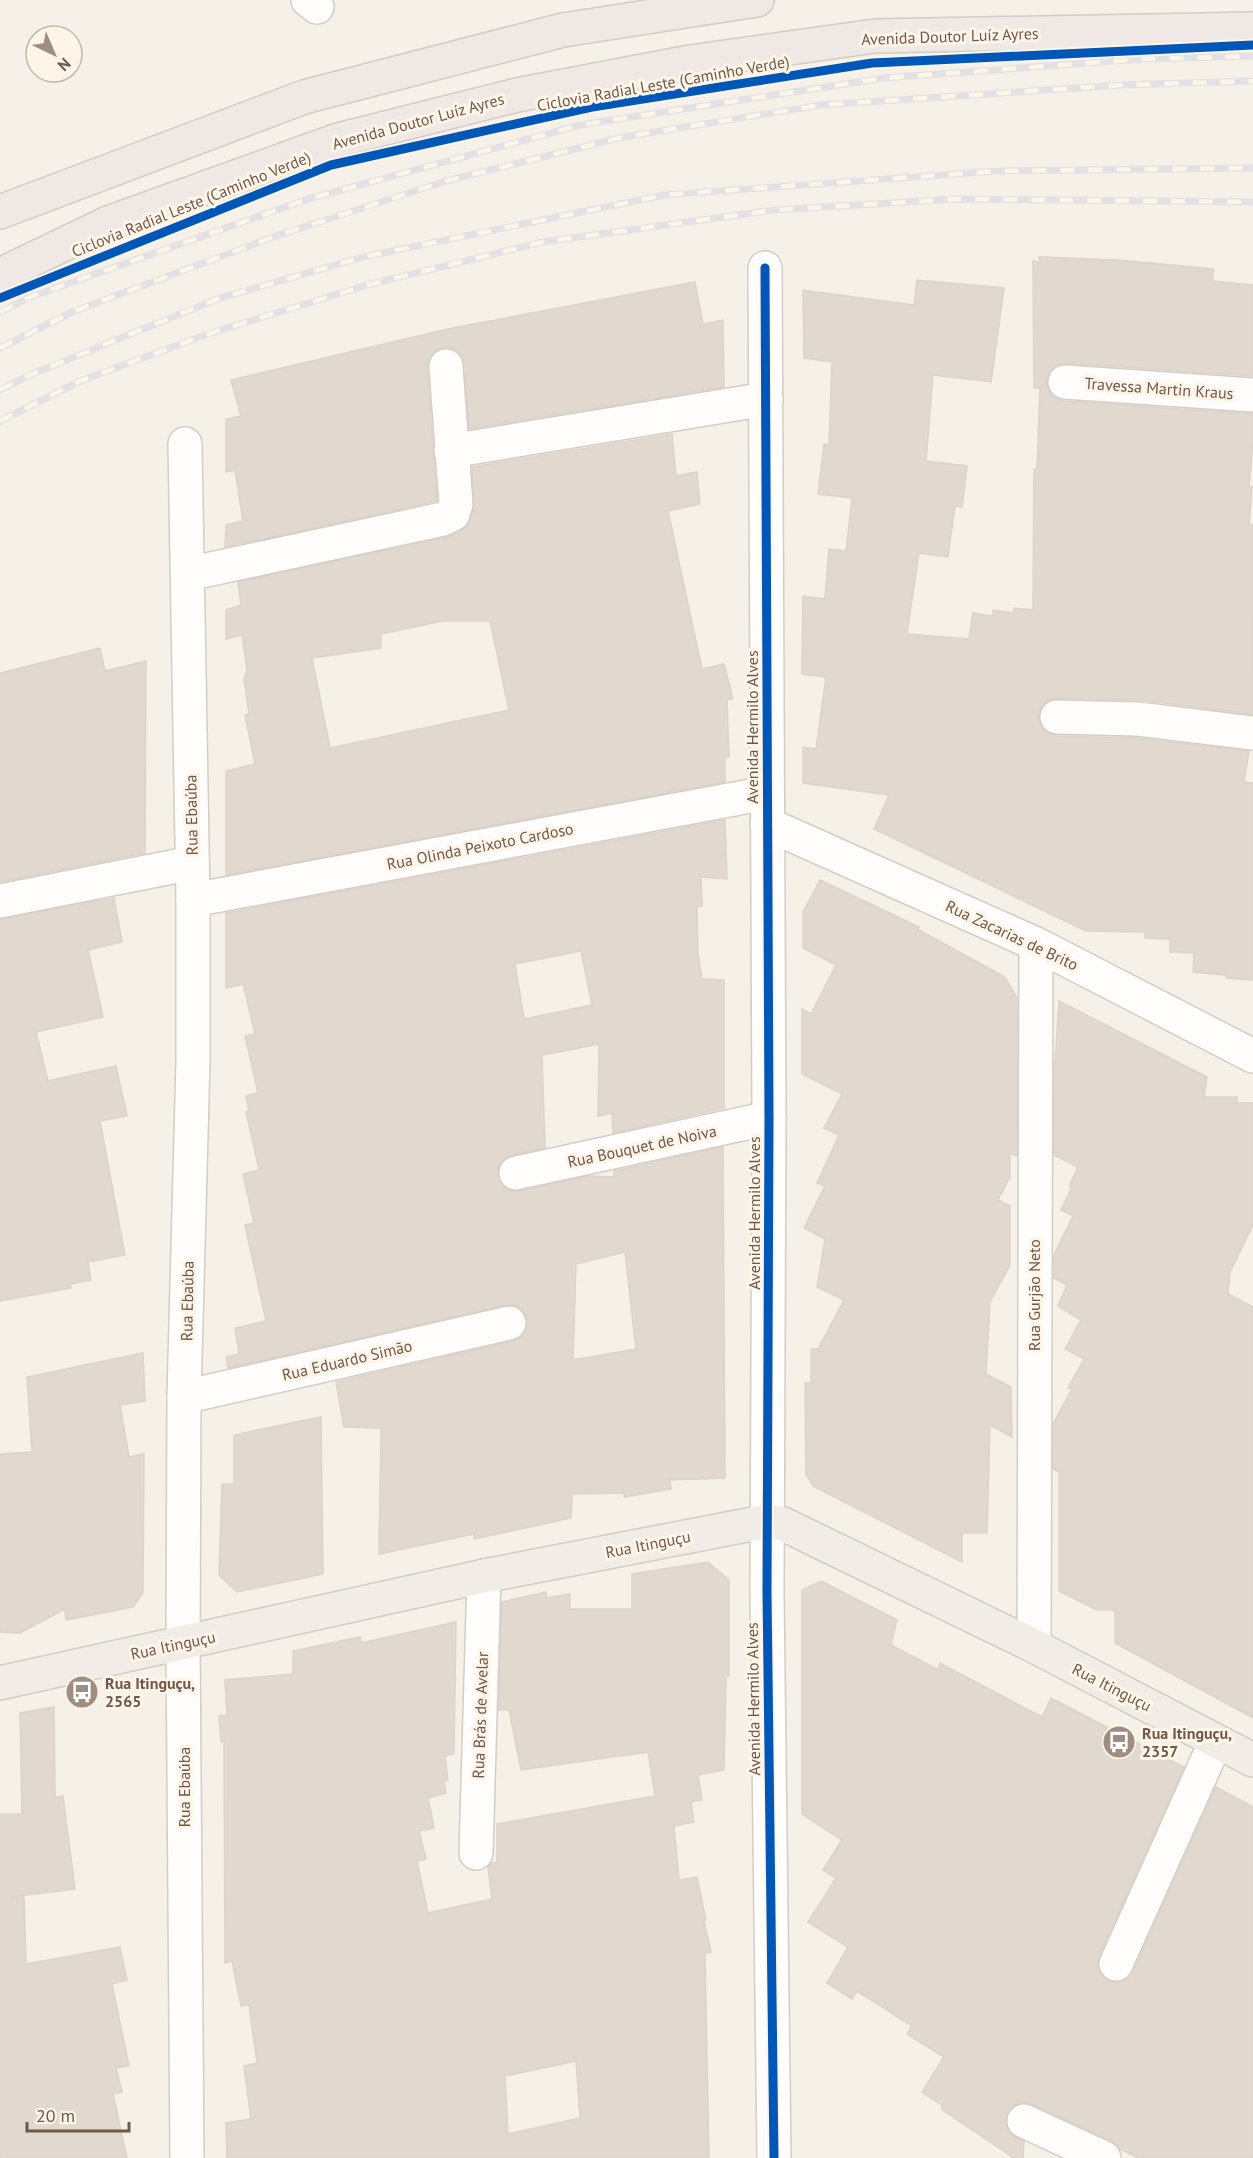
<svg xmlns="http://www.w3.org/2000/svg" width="1253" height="2158" font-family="'PT Sans',sans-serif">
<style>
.building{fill:#e1d8d0;stroke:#ddd3cb;stroke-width:1.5;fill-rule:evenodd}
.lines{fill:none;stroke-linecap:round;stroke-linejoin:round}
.minor-casing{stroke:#d4cdc6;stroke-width:36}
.major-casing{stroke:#d3cbc5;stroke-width:36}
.highway-casing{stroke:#d3cbc5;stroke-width:36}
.minor{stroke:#fefdfc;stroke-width:33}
.major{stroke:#f1ece5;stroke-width:33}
.highway{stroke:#efe8e4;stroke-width:33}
.rail-casing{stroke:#e4e1e4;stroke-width:7}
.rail{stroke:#fef5e9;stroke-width:4.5;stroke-dasharray:14;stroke-linecap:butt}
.cycleway-casing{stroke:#fef5e9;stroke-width:13}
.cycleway{stroke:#0057b8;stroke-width:9}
.labels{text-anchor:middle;stroke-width:6;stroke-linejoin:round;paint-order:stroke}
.street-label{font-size:16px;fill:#70584b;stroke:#fef5e9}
.poi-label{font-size:16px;font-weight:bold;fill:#70584b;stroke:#fef5e9;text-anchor:start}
</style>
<rect width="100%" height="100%" fill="#f5f0e8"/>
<!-- building -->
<g class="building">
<polygon points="1039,257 1118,260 1214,269 1212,281 1253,285 1253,376 1066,363 1057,365 1050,371 1046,381 1048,390 1054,397 1064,401 1253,414 1253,443 1249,486 1252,487 1249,524 1253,525 1252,714 1140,700 1057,698 1049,700 1041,707 1038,717 1041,726 1048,733 1056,736 1137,738 1249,751 1244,782 1253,783 1253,980 1226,978 1226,975 1193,972 1194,953 1170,952 1170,939 1145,938 1145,932 1086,931 874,829 889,795 803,783 803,747 816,749 826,677 802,674 803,596 825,599 829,549 846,551 852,498 818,494 824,444 829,445 832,362 804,358 803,290 914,305 917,280 1004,288 991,382 933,375 926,461 967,466 962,507 955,506 948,557 919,553 907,634 969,639 973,613 993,616 993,610 1014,613 1014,608 1033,610 1034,469 1037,469 1040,388 1034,388 1033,261 1040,262"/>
<polygon points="695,282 703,324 723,320 724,387 469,429 465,364 461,355 455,349 444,347 435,351 429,357 427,367 437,501 225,547 226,525 243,521 235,470 226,472 226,419 241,416 231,380 448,329"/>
<path d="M 672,434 L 676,476 L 697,472 L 700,504 L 668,511 L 702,669 L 724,664 L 733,699 L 727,700 L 729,757 L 725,757 L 725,782 L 226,875 L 226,771 L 255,764 L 245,715 L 249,714 L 244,679 L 247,670 L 242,635 L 226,639 L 226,610 L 241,605 L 238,582 L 451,536 L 467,526 L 474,509 L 472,467 ZM 442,621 L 490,621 L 509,710 L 330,748 L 312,658 L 381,648 L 381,634 Z"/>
<polygon points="100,648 105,671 146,661 145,853 0,882 0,673"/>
<path d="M 725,820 L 727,879 L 701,877 L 702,906 L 697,907 L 698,953 L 702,979 L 724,980 L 724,1108 L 613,1133 L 612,1113 L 598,1116 L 599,1044 L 542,1055 L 545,1148 L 512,1155 L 504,1159 L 498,1167 L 498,1176 L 503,1186 L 511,1191 L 520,1191 L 589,1176 L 614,1177 L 614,1171 L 723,1147 L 725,1478 L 670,1480 L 671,1489 L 624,1497 L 624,1493 L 572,1494 L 571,1518 L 474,1539 L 474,1534 L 379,1554 L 381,1428 L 344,1427 L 336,1382 L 513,1341 L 521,1337 L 527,1329 L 527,1318 L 523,1311 L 515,1305 L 505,1305 L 228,1368 L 226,1357 L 239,1354 L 235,1328 L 266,1321 L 245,1225 L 254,1223 L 243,1174 L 259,1170 L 246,1112 L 249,1111 L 246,1096 L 258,1093 L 245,1036 L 255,1034 L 243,984 L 226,988 L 226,913 ZM 581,951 L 592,1005 L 524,1019 L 515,964 ZM 625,1252 L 636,1349 L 573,1360 L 576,1264 Z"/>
<polygon points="820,880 919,927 917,929 1005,977 1017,998 1017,1156 1010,1153 1010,1177 998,1200 1010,1206 1010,1265 990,1302 986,1374 1011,1387 1012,1437 990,1425 987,1533 962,1533 962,1562 813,1486 806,1474 805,1383 811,1383 811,1349 818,1349 844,1300 817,1287 825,1239 804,1228 825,1186 817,1183 839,1135 824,1128 842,1094 802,1074 802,1009 811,1014 836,965 803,948 803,912"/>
<polygon points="114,898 122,942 88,950 103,1017 36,1032 48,1081 116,1066 127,1116 100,1121 125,1255 88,1262 91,1280 70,1284 71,1288 0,1301 0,919"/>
<polygon points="1059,1001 1207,1077 1204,1097 1237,1097 1237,1103 1253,1103 1253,1225 1230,1272 1228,1294 1253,1307 1253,1718 1115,1643 1115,1610 1097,1610 1059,1591 1059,1472 1053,1469 1053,1424 1072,1389 1068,1388 1084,1359 1065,1349 1081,1320 1058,1306 1067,1285 1054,1278 1054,1255 1073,1216 1061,1210 1072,1187 1069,1186 1078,1167 1054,1155 1054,1063 1055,1064"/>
<polygon points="143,1353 145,1401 120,1405 129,1457 144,1454 143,1592 133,1607 66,1620 65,1609 20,1633 0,1632 0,1454 32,1452 27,1377"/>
<polygon points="321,1417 323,1574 237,1592 219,1575 222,1484 234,1484 234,1435"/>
<path d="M 708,1562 L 729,1580 L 729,1676 L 726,1677 L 724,1770 L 698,1775 L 702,1800 L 691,1802 L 694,1822 L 674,1826 L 679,1880 L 697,1877 L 706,1920 L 704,1921 L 711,1952 L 705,1953 L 709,2158 L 227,2158 L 226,2123 L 251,2119 L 244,2066 L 257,2063 L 249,2005 L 241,2006 L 232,1961 L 225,1963 L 224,1742 L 221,1742 L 219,1716 L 227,1715 L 225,1680 L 293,1674 L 293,1651 L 360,1637 L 361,1643 L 456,1622 L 454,1754 L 445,1756 L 448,1780 L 444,1781 L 446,1793 L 428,1798 L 434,1828 L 419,1831 L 426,1859 L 417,1861 L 428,1913 L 492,1899 L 488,1867 L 492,1863 L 497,1862 L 497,1824 L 655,1796 L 648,1752 L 521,1770 L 509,1710 L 499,1710 L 502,1602 L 546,1592 L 546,1598 L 570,1594 L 570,1609 L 632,1609 L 632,1574 ZM 576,2061 L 580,2118 L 508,2134 L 505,2076 Z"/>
<polygon points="821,1581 897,1620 891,1645 938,1670 940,1663 1042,1717 1051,1698 1184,1767 1099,1956 1097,1966 1101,1974 1108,1981 1118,1983 1127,1979 1133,1972 1216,1787 1253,1807 1253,2158 1138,2158 1120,2149 1112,2141 1032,2104 1023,2102 1013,2106 1007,2114 1005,2122 1009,2132 1024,2141 1023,2158 1014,2158 941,2109 943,2106 922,2092 944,2057 907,2034 912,2026 857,1991 852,1999 827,1983 848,1947 808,1922 836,1878 823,1870 842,1840 802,1814 802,1590"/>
<polygon points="54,1707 55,1797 63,1796 75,1889 10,1897 24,1897 26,1964 120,1947 127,1980 112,1984 129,2066 116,2068 122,2092 113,2094 127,2158 0,2158 0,1814 22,1814 20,1713"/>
</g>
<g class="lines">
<!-- minor casing -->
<g class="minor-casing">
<g id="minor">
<polyline points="308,0 317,7"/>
<polyline points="765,268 769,1118 767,1592 774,2158"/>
<polyline points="1065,382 1253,395"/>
<polyline points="185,444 193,900 193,1060 184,1397 183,1643 187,2158"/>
<polyline points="451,451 766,399"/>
<polyline points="188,574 443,519 453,514 456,504 446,366"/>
<polyline points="1057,717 1138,719 1253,733"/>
<polyline points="767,824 1036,944 1253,1056"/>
<polyline points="193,900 767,793"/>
<polyline points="0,901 192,863"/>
<polyline points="516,1173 769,1118"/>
<polyline points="184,1397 509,1323"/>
<polyline points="1034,1646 1036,944"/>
<polyline points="476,1853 484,1576"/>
<polyline points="1116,1964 1216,1741"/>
<polyline points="1024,2121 1104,2158"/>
</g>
</g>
<!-- major casing -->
<g class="major-casing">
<polyline id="major" points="0,1683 484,1576 768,1521 783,1524 1034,1646 1253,1760"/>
</g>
<!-- highway casing -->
<g class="highway-casing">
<g id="highway">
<polyline points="0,212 304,97 563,30 757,0"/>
<polyline points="0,275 108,223 338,140 517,95 690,62 875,36 1253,29"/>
</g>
</g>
<!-- minor -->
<use href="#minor" class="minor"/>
<!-- major -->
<use href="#major" class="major"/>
<!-- highway -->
<use href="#highway" class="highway"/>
<!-- rail casing -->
<g class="rail-casing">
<g id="rail">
<polyline points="0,312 30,297 308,199 580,125 884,78 1143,59 1253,56"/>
<polyline points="0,348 72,312 276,236 446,181 623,137 821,105 1122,85 1253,81"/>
<polyline points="0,390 30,375 217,299 363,257 664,195 996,171 1253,168"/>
<polyline points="0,421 80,381 208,334 367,285 543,242 774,210 956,199 1253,202"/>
</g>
</g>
<!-- rail -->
<use href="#rail" class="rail"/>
<!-- cycleway casing -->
<g class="cycleway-casing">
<g id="cycleway">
<polyline points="765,268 769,1118 767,1592 774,2158"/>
<polyline points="0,298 331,165 592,107 872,63 1253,45"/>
</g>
</g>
<!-- cycleway -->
<use href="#cycleway" class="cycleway"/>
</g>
<!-- icons -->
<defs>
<g id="bus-disc" transform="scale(1.725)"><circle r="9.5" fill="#9f8d82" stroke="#fef5e9"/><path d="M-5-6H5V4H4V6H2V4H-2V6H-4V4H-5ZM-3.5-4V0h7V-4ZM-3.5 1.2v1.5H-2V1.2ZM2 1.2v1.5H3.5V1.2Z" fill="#fff"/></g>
</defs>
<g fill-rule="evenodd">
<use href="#bus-disc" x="82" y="1692"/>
<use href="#bus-disc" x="1119" y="1742"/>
</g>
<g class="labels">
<!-- street labels -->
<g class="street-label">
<text transform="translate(950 36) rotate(-2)" y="6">Avenida Doutor Luíz Ayres</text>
<text transform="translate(663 83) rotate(-10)" y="6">Ciclovia Radial Leste (Caminho Verde)</text>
<text transform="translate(418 121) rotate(-15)" y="6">Avenida Doutor Luíz Ayres</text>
<text transform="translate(191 204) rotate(-22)" y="6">Ciclovia Radial Leste (Caminho Verde)</text>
<text transform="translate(1159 388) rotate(4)" y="6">Travessa Martin Kraus</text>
<text transform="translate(752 727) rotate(-90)" y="6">Avenida Hermilo Alves</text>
<text transform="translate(191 815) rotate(-91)" y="6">Rua Ebaúba</text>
<text transform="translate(480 846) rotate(-11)" y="6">Rua Olinda Peixoto Cardoso</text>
<text transform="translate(1012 935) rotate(25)" y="6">Rua Zacarias de Brito</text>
<text transform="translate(642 1146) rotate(-12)" y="6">Rua Bouquet de Noiva</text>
<text transform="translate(754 1213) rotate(-90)" y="6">Avenida Hermilo Alves</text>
<text transform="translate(1034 1295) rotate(-90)" y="6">Rua Gurjão Neto</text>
<text transform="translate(187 1301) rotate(-89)" y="6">Rua Ebaúba</text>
<text transform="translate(347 1360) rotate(-13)" y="6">Rua Eduardo Simão</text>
<text transform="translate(648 1544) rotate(-11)" y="6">Rua Itinguçu</text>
<text transform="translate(173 1645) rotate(-12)" y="6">Rua Itinguçu</text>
<text transform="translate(1112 1687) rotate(27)" y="6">Rua Itinguçu</text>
<text transform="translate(753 1699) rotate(-91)" y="6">Avenida Hermilo Alves</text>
<text transform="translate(480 1715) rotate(-88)" y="6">Rua Brás de Avelar</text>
<text transform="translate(184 1787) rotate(-90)" y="6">Rua Ebaúba</text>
</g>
<!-- poi labels -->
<g class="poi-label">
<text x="105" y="1689">Rua Itinguçu,<tspan x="105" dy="18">2565</tspan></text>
<text x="1142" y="1739">Rua Itinguçu,<tspan x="1142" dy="18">2357</tspan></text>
</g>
</g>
<!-- north arrow -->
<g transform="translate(54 54) rotate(136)"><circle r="28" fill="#fef5e9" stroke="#c5b6aa" stroke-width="1.5"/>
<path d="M0-4.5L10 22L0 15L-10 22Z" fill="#9f8d82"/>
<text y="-9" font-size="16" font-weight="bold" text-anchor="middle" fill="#70584b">N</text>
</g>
<!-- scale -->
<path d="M27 2122v9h102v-9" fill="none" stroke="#70584b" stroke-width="3"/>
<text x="36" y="2122" font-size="18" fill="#70584b" stroke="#fef5e9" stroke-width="4.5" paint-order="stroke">20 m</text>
</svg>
